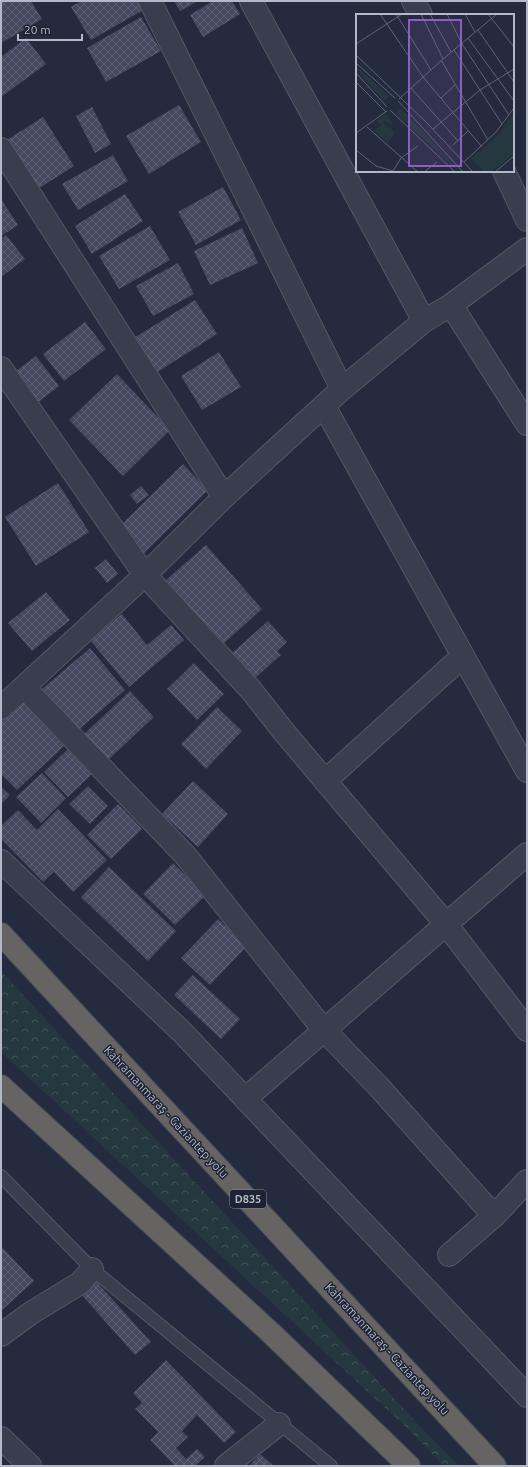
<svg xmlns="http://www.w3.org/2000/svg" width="528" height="1467" font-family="Ubuntu,sans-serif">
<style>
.park{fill:url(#park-crowns)}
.building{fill:url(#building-cross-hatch)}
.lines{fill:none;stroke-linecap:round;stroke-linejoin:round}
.service-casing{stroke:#535969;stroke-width:14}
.minor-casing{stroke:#535969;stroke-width:24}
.tertiary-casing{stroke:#535969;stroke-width:24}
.trunk-casing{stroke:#404656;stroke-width:24}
.service{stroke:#383e4e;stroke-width:12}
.minor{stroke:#383e4e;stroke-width:22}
.tertiary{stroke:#383e4e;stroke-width:22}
.trunk{stroke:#656462;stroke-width:22}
.labels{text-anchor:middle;stroke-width:3;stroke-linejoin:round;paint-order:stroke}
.shield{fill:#1d2333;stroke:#878c9c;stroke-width:1}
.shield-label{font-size:11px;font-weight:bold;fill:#b4b9c9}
.street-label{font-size:12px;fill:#b4b9c9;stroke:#1d2333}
.inset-road{fill:none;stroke:#5e6476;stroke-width:1}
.view{fill:#8f5dc2;fill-opacity:0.15;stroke:#8f5dc2;stroke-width:2}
.inset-edge{fill:none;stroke:#b4b9c9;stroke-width:2}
</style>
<defs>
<pattern id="park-crowns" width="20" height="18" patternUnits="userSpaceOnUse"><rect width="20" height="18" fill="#26383f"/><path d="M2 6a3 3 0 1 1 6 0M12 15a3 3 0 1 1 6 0" fill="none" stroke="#435359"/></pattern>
<pattern id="building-cross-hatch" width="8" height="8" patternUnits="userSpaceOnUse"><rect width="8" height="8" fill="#434a60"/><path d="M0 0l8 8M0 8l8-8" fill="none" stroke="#5c6275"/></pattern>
</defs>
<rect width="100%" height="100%" fill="#242b3e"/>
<!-- park -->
<polygon class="park" points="1,971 413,1419 459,1466 444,1466 408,1429 1,1052"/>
<!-- building -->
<g class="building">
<polygon points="1,1 31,1 42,19 3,42 1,39"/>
<polygon points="81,1 140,1 145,9 91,40 71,7"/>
<polygon points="174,1 198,1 180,11"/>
<polygon points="213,1 232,1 240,14 203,37 190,15"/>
<polygon points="141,17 161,51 106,82 87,48"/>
<polygon points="26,38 46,64 1,97 1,57"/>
<polygon points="179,105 201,142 149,174 126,136"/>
<polygon points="92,107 111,144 95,153 76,116"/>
<polygon points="43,117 74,166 38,189 7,140"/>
<polygon points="113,155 128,181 78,210 62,184"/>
<polygon points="223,187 241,220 196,245 178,212"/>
<polygon points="125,194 143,221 92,254 75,226"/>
<polygon points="1,199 18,225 1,236"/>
<polygon points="150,226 170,260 119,289 99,256"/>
<polygon points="242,228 258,263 210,285 194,251"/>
<polygon points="6,235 25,259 1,277 1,239"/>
<polygon points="178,263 194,294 153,316 136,286"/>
<polygon points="195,300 217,334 156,373 134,338"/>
<polygon points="85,322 106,349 64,381 43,354"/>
<polygon points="219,352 241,387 202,410 181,376"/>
<polygon points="36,356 59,386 36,404 12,374"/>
<polygon points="117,374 170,430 123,476 69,420"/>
<polygon points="183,464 208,490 143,554 118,528"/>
<polygon points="58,483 89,532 36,566 5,517"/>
<polygon points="141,486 149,495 137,504 130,495"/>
<polygon points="206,545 262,609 223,644 166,580"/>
<polygon points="106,559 118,574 107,583 95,568"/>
<polygon points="46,592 70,620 32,651 8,623"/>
<polygon points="122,614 147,645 171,625 184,640 129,687 90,640"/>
<polygon points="268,621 287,642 277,651 281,655 254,679 231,654"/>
<polygon points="90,648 125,690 77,731 42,689"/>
<polygon points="194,663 224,694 197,720 167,689"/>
<polygon points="130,691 154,717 107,761 82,736"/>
<polygon points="22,701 64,746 17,790 1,774 1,722"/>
<polygon points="217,707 242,731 206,769 181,744"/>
<polygon points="69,748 93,773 68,797 44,772"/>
<polygon points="42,773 66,798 41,823 16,797"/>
<polygon points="193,781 228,814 198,847 162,814"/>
<polygon points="88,786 108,806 90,824 69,804"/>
<polygon points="1,787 10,795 1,804"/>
<polygon points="118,804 142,829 111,859 87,835"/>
<polygon points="58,809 107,860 73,892 54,872 43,882 1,839 1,826 18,810 37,830"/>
<polygon points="173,863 206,895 175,925 143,894"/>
<polygon points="109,867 176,931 148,961 81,897"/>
<polygon points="218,919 247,946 210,985 181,958"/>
<polygon points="193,975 240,1019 221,1039 174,995"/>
<polygon points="1,1246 34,1281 1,1311"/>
<polygon points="95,1280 151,1342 135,1355 80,1293"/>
<polygon points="166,1360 236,1432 224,1443 197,1415 182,1431 188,1437 176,1448 186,1459 197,1449 205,1457 195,1466 175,1466 150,1440 158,1432 135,1409 142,1403 133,1393"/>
<polygon points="260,1454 274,1466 249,1466"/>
</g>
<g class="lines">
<!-- service casing -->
<g class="service-casing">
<polyline id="service" points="1,1176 92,1269 331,1466"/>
</g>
<!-- minor casing -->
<g class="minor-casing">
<g id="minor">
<polyline points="150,1 342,389"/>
<polyline points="251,1 424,321"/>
<polyline points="413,1 421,15"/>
<polyline points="1,149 224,497"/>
<polyline points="504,171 527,220"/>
<polyline points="451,305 527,424"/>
<polyline points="1,368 145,575 251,690 284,732 446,924 527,1030"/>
<polyline points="324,406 527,771"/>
<polyline points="24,687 185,855 323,1029 378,1086 494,1216"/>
<polyline points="325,781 463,656"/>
<polyline points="1,861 182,1032 527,1396"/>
<polyline points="246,1098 527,854"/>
<polyline points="449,1255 494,1216 527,1181"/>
<polyline points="1,1335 31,1313 80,1283 92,1269"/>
<polyline points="1,1438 30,1466"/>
<polyline points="226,1466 279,1424"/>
</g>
</g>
<!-- tertiary casing -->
<g class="tertiary-casing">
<polyline id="tertiary" points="1,708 145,575 224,497 342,389 424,321 451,305 527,249"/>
</g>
<!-- trunk casing -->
<g class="trunk-casing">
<g id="trunk">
<polyline points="1,934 495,1466"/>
<polyline points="1,1086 271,1333 409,1466"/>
</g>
</g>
<!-- service -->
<use href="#service" class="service"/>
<!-- minor -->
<use href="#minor" class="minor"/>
<!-- tertiary -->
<use href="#tertiary" class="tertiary"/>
<!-- trunk -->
<use href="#trunk" class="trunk"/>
</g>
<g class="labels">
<!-- shield labels -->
<rect class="shield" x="230" y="1190" width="36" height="18" rx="3"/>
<g class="shield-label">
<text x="248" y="1203">D835</text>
</g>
<!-- street labels -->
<g class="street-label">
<text transform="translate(166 1112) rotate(47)" y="4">Kahramanmaraş - Gaziantep yolu</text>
<text transform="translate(387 1349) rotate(47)" y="4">Kahramanmaraş - Gaziantep yolu</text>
</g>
</g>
<!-- overview -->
<g transform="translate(356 14)">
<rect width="158" height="158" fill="#242b3e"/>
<path d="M 158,98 L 158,140 L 135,158 L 129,158 L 115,145 L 143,120 ZM 29,101 L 37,108 L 35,111 L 29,107 L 27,109 L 39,118 L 32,129 L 18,117 L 25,111 L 21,107 Z" fill="#26383f"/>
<path d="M 0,52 L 33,82 L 28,87 L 0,55 ZM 45,94 L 94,147 L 104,158 L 40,99 Z" fill="#26383f"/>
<path class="inset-road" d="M 24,0 L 67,63 L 126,133M 40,0 L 75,56M 65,0 L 87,45M 74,0 L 95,38M 91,0 L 106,30 L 153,101M 109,0 L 119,18M 132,0 L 158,33M 122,16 L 158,68M 112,24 L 158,87M 0,30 L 46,0M 98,36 L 146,110M 0,41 L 71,109 L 117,158M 85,46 L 132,126M 0,49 L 39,84M 0,59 L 31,93M 0,68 L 30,98M 55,74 L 102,127M 85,84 L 99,71M 43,85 L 87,45 L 141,0M 42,87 L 107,158M 34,96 L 99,158M 11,113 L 62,158M 77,115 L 124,76 L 158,55M 0,119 L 31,97M 97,131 L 112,117M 0,136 L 20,152 L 37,157 L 45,144 L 62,132M 108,148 L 140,118 L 158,94M 68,158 L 81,148M 139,158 L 158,142"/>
<path class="view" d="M 53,6 L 105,6 L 105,152 L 53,152 Z"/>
<rect width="158" height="158" class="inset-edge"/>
</g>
<!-- border -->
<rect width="528" height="1467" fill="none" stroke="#b4b9c9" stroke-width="4"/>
<!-- scale -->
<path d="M18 34v6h64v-6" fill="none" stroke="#b4b9c9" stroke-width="2"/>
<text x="24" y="34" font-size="12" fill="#b4b9c9" stroke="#1d2333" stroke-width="3" paint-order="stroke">20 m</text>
</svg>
